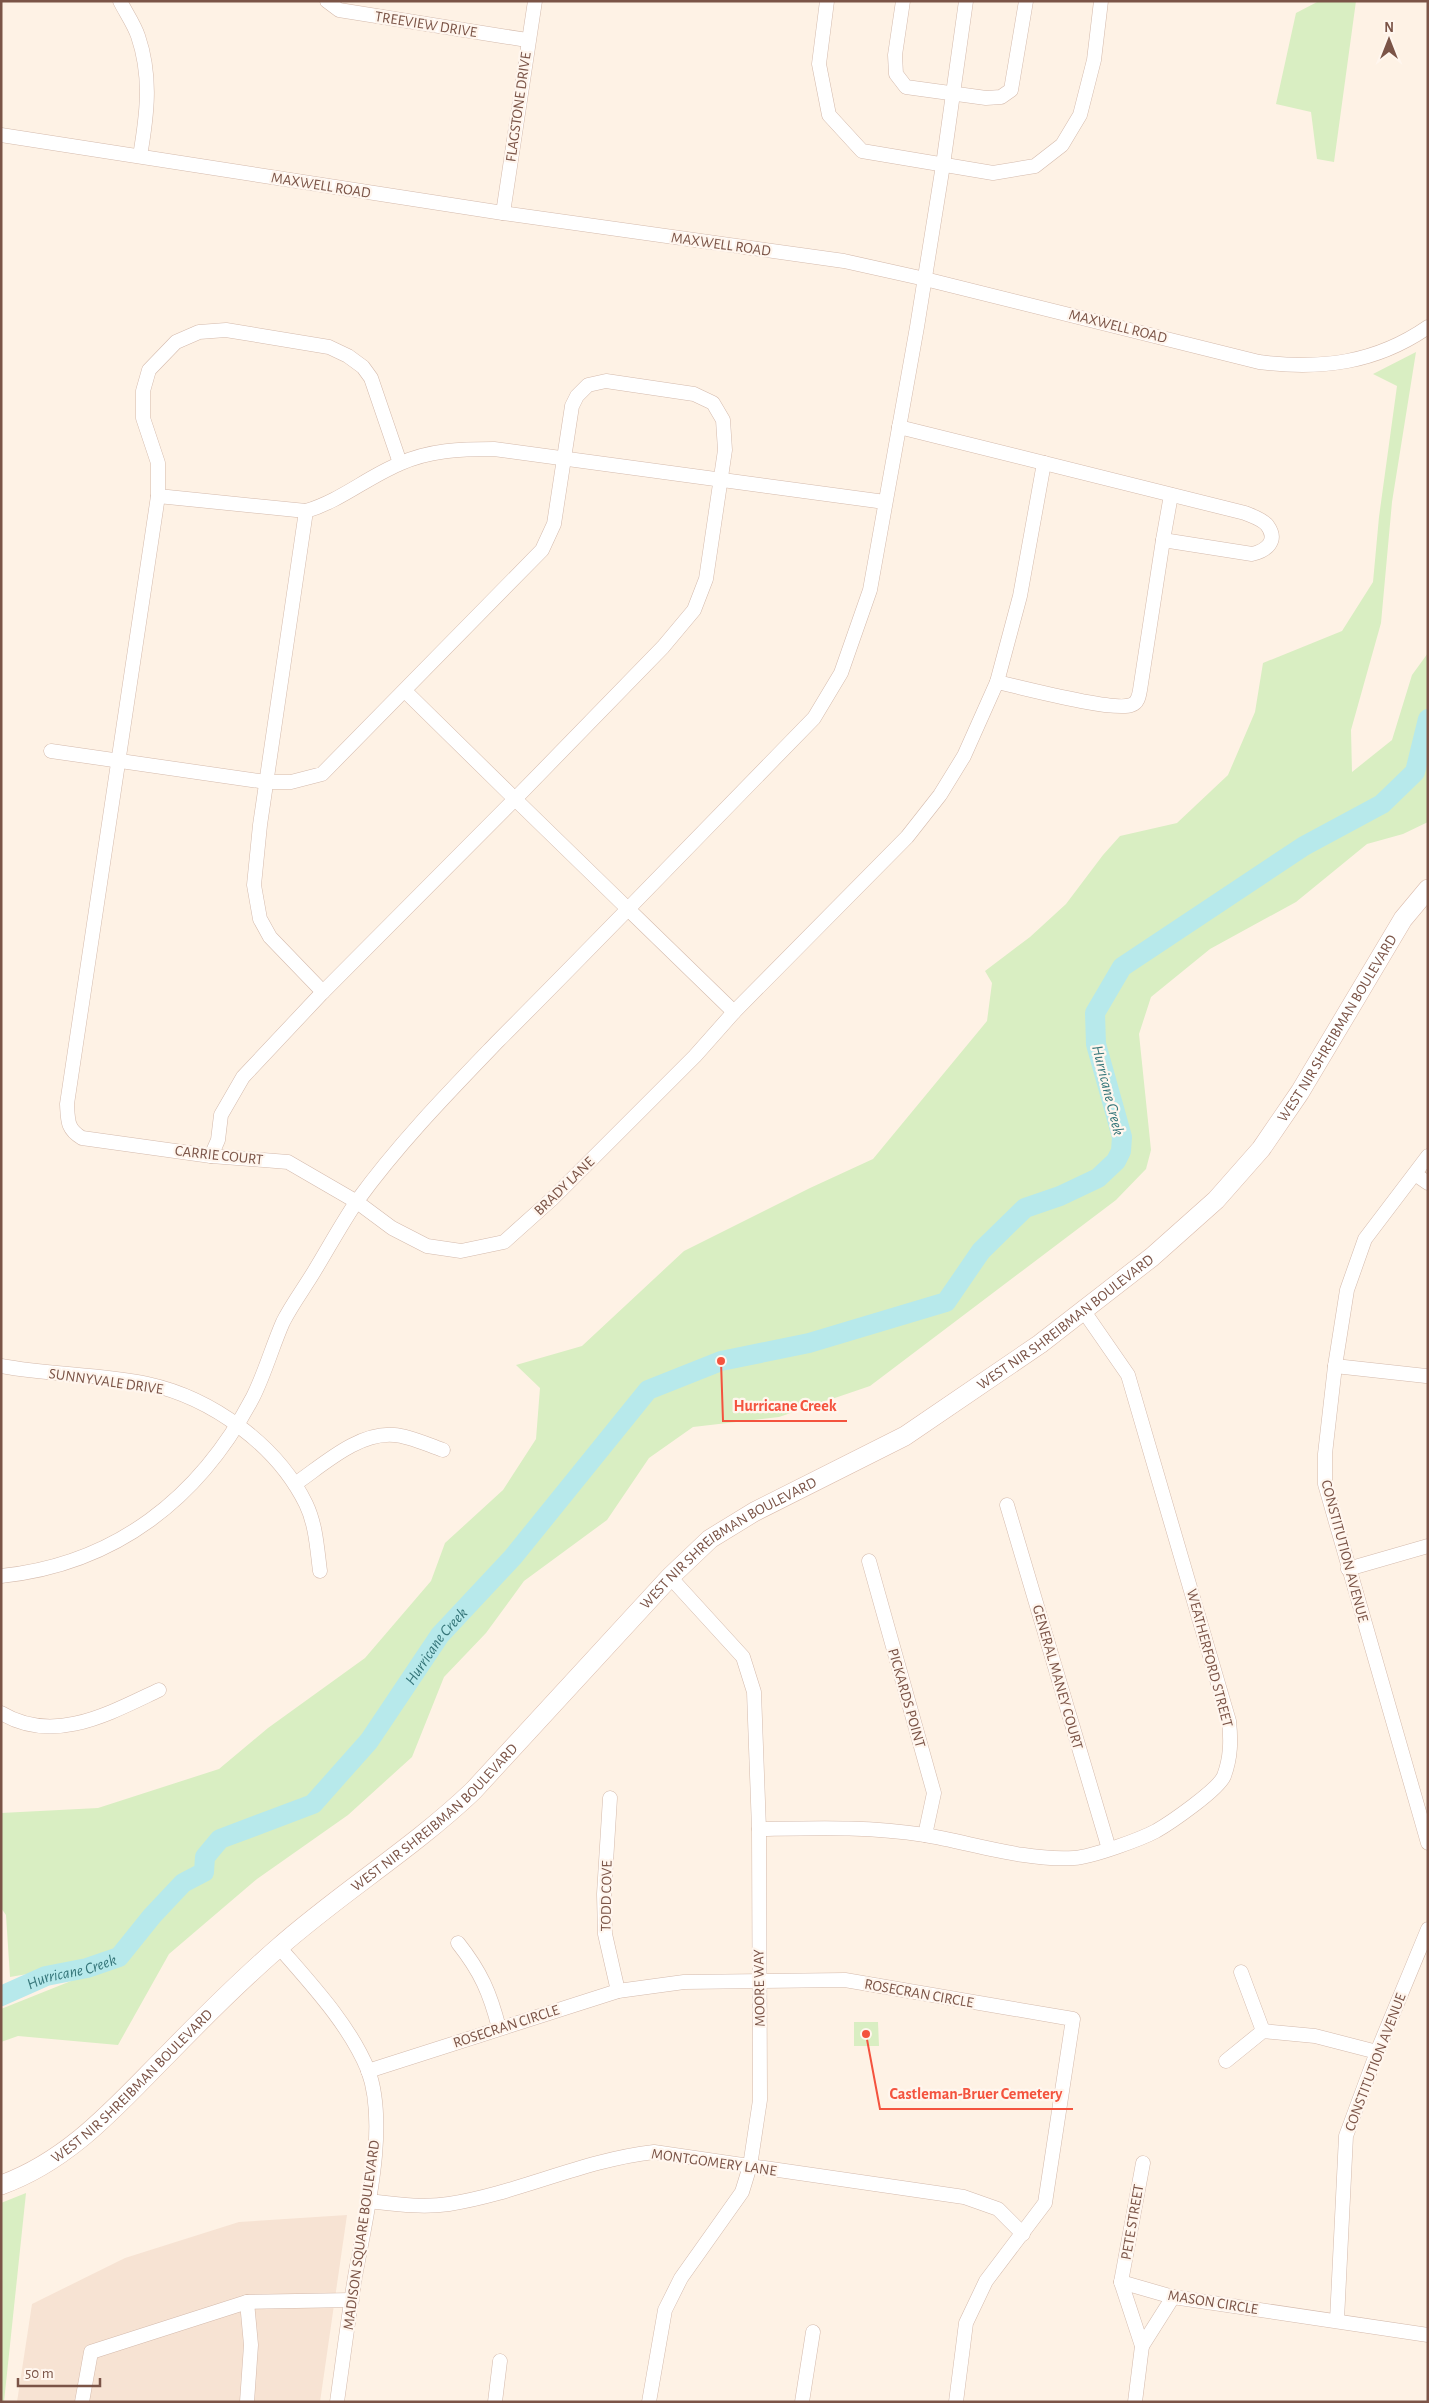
<svg xmlns="http://www.w3.org/2000/svg" width="1429" height="2403" font-family="'Alegreya Sans',sans-serif">
<style>
.residential{fill:#f7e3d3}
.green{fill:#d9eec2}
.lines{fill:none;stroke-linecap:round;stroke-linejoin:round}
.river{stroke:#b7e9eb;stroke-width:20}
.minor-casing{stroke:#d4baac;stroke-width:15}
.secondary-casing{stroke:#dabbac;stroke-width:20}
.minor{stroke:#fff;stroke-width:14}
.secondary{stroke:#fff;stroke-width:19}
.labels{text-anchor:middle;stroke-width:4.5;stroke-linejoin:round;paint-order:stroke}
.street-label{font-size:15px;fill:#7b5447;stroke:#fff6ee}
.water-label{font-size:16px;font-style:italic;fill:#36767a;stroke:#fff6ee}
.leader{fill:none;stroke:#f4533e;stroke-width:2}
.callout-dot{fill:#f4533e;stroke:#fff6ee;stroke-width:2}
.callout-label{font-size:16px;text-anchor:middle;font-weight:bold;fill:#f4533e;stroke:#fff6ee;stroke-width:4.5;stroke-linejoin:round;paint-order:stroke}
</style>
<rect width="100%" height="100%" fill="#fef2e5"/>
<!-- residential -->
<polygon class="residential" points="347,2215 320,2402 17,2402 32,2304 125,2258 239,2222"/>
<!-- green -->
<g class="green">
<polygon points="1319,1 1356,1 1334,162 1317,159 1311,112 1276,104 1296,13"/>
<polygon points="1416,352 1392,502 1381,623 1351,730 1352,772 1392,740 1412,675 1428,653 1428,822 1403,834 1367,844 1296,902 1210,949 1151,997 1139,1034 1151,1150 1146,1169 1116,1200 870,1386 779,1417 693,1427 649,1458 607,1520 524,1581 486,1633 444,1677 412,1757 348,1815 257,1879 169,1954 118,2045 18,2036 1,2042 1,2009 71,1981 62,1968 10,1977 6,1915 1,1908 1,1813 98,1808 219,1769 268,1728 365,1658 431,1581 445,1543 503,1490 536,1439 540,1388 516,1365 582,1346 684,1251 810,1188 873,1159 987,1021 992,983 985,971 1030,937 1066,904 1103,855 1120,836 1177,823 1228,775 1255,712 1263,663 1342,631 1373,582 1379,517 1397,386 1373,374"/>
<polygon points="854,2022 878,2022 879,2046 854,2046"/>
<polygon points="26,2193 4,2402 1,2402 1,2203"/>
</g>
<g class="lines">
<!-- river -->
<path class="river" id="s1" d="M 1,1996 L 46,1976 L 87,1968 L 119,1957 L 152,1916 L 183,1883 L 204,1872 L 205,1857 L 220,1839 L 313,1804 L 369,1741 L 440,1635 L 513,1557 L 648,1390 L 721,1361 L 809,1343 L 946,1302 L 981,1251 L 1025,1208 L 1060,1196 L 1098,1178 L 1116,1161 L 1121,1151 L 1122,1137 L 1096,1044 L 1095,1013 L 1122,967 L 1304,846 L 1382,804 L 1415,772 L 1428,719"/>
<!-- minor casing -->
<g class="minor-casing">
<g id="minor">
<path d="M 120,1 C 126,13 134,24 138,36 C 152,77 147,115 140,156"/>
<polyline points="327,1 339,10 527,40"/>
<polyline points="827,1 819,64 829,115 862,151 993,173 1035,166 1062,145 1080,115 1094,60 1101,1"/>
<polyline points="903,1 895,55 896,74 906,87 986,98 1001,97 1011,90 1026,1"/>
<path d="M 1,135 L 503,213 L 844,261 L 925,279 L 1259,362 C 1321,370 1376,363 1428,327"/>
<polyline points="503,213 535,1"/>
<path d="M 400,463 L 371,378 L 363,367 L 348,356 L 329,347 L 226,330 L 199,332 L 176,342 L 149,370 L 143,391 L 143,418 L 158,463 L 158,496 L 67,1104 C 68,1121 67,1129 82,1138 L 211,1156 L 288,1162 L 357,1202 L 392,1228 L 427,1246 L 461,1251 L 504,1242 L 552,1199 L 695,1056 L 734,1012 L 907,837 L 940,795 L 964,756 L 997,682 C 1020,687 1114,712 1131,705 C 1138,703 1139,696 1140,690 L 1163,540 L 1252,554 C 1266,551 1279,541 1267,525 C 1262,519 1252,516 1245,513 L 899,427"/>
<path d="M 158,496 L 306,511 C 340,501 366,478 399,464 C 429,450 461,449 494,449 L 885,502"/>
<polyline points="306,511 260,825 254,885 260,919 270,937 323,992"/>
<polyline points="1163,540 1171,495"/>
<polyline points="997,682 1020,596 1044,463"/>
<polyline points="51,751 266,782 291,782 322,774 542,550 554,524 572,406 577,396 588,385 606,381 694,394 713,403 723,420 725,450 706,579 694,610 663,647 515,799 405,691"/>
<polyline points="734,1012 628,909 814,718 841,673 870,590 917,327 943,165 966,1"/>
<polyline points="1428,1156 1365,1239 1347,1290 1335,1366 1325,1454 1325,1484 1428,1843"/>
<polyline points="1415,1174 1428,1183"/>
<path d="M 1,1366 C 50,1375 100,1374 148,1384 C 212,1398 277,1445 306,1504 C 316,1525 317,1548 320,1571"/>
<polyline points="1335,1366 1426,1376"/>
<path d="M 295,1484 C 323,1465 358,1432 394,1435 C 410,1436 428,1445 443,1450"/>
<polyline points="1007,1505 1109,1849"/>
<polyline points="869,1561 934,1793 925,1835"/>
<polyline points="1348,1569 1428,1546"/>
<path d="M 1,1576 C 116,1564 200,1498 253,1397 C 265,1373 272,1347 283,1322 C 292,1304 305,1287 315,1270 C 329,1247 342,1223 357,1201 C 399,1143 449,1092 498,1041 C 542,997 585,953 628,909 L 515,799 L 321,994 L 243,1077 L 221,1115 L 218,1140 L 211,1156"/>
<path d="M 1,1713 C 54,1745 110,1713 159,1690"/>
<polyline points="610,1798 604,1894 605,1934 618,1991"/>
<path d="M 759,1829 C 816,1828 868,1826 925,1835 C 972,1843 1026,1861 1074,1858 C 1092,1857 1141,1839 1156,1831 C 1170,1823 1218,1790 1224,1776 C 1231,1757 1231,1740 1229,1721 L 1128,1375 L 1083,1310"/>
<path d="M 458,1943 C 481,1972 490,1993 499,2028"/>
<path d="M 279,1947 C 311,1984 349,2024 368,2070 C 389,2126 365,2220 355,2277 C 348,2319 343,2360 337,2402"/>
<polyline points="1241,1972 1263,2031"/>
<polyline points="1226,2061 1263,2031 1315,2036 1377,2052"/>
<polyline points="368,2071 618,1991 684,1982 845,1980 1073,2019 1045,2203 986,2281 966,2323 956,2402"/>
<path d="M 368,2201 C 395,2204 422,2208 449,2204 C 519,2193 583,2160 654,2152 L 964,2197 L 998,2209 L 1023,2234"/>
<polyline points="1121,2282 1173,2297 1428,2335"/>
<polyline points="247,2302 251,2345 247,2402"/>
<polyline points="1337,2320 1346,2136 1377,2052 1428,1929"/>
<polyline points="1142,2346 1173,2297"/>
<polyline points="82,2402 91,2352 247,2302 352,2300"/>
<polyline points="495,2402 500,2361"/>
<polyline points="649,2402 665,2310 681,2278 742,2192 750,2166 760,2100 759,1829 754,1692 743,1657 670,1577"/>
<polyline points="802,2402 813,2332"/>
<polyline points="1135,2402 1142,2346 1121,2282 1143,2163"/>
</g>
</g>
<!-- secondary casing -->
<g class="secondary-casing">
<g id="secondary">
<path id="s2" d="M 1,2185 C 71,2160 118,2104 169,2053 C 204,2017 240,1981 278,1948 C 340,1893 412,1849 473,1791 L 670,1577 L 710,1539 L 754,1512 L 905,1436 L 1040,1344 L 1152,1257 L 1216,1200 L 1261,1149 L 1300,1092 L 1403,919 L 1428,889"/>
</g>
</g>
<!-- minor -->
<use href="#minor" class="minor"/>
<!-- secondary -->
<use href="#secondary" class="secondary"/>
</g>
<g class="labels">
<!-- street labels -->
<g class="street-label">
<text transform="translate(426 24) rotate(9)" y="5">TREEVIEW DRIVE</text>
<text transform="translate(518 107) rotate(-82)" y="5">FLAGSTONE DRIVE</text>
<text transform="translate(321 185) rotate(9)" y="5">MAXWELL ROAD</text>
<text transform="translate(721 244) rotate(8)" y="5">MAXWELL ROAD</text>
<text transform="translate(1118 326) rotate(14)" y="5">MAXWELL ROAD</text>
<text dy="5" stroke="none"><textPath href="#s2" startOffset="1786">WEST NIR SHREIBMAN BOULEVARD</textPath></text>
<text transform="translate(219 1155) rotate(6)" y="5">CARRIE COURT</text>
<text transform="translate(564 1186) rotate(-44)" y="5">BRADY LANE</text>
<text dy="5" stroke="none"><textPath href="#s2" startOffset="1381">WEST NIR SHREIBMAN BOULEVARD</textPath></text>
<text transform="translate(106 1381) rotate(8)" y="5">SUNNYVALE DRIVE</text>
<text dy="5" stroke="none"><textPath href="#s2" startOffset="976">WEST NIR SHREIBMAN BOULEVARD</textPath></text>
<text transform="translate(1345 1551) rotate(75)" y="5">CONSTITUTION AVENUE</text>
<text transform="translate(1210 1658) rotate(75)" y="5">WEATHERFORD STREET</text>
<text transform="translate(1058 1677) rotate(74)" y="5">GENERAL MANEY COURT</text>
<text transform="translate(907 1698) rotate(74)" y="5">PICKARDS POINT</text>
<text dy="5" stroke="none"><textPath href="#s2" startOffset="571">WEST NIR SHREIBMAN BOULEVARD</textPath></text>
<text transform="translate(606 1896) rotate(-89)" y="5">TODD COVE</text>
<text transform="translate(759 1988) rotate(-91)" y="5">MOORE WAY</text>
<text transform="translate(919 1993) rotate(10)" y="5">ROSECRAN CIRCLE</text>
<text transform="translate(506 2026) rotate(-18)" y="5">ROSECRAN CIRCLE</text>
<text transform="translate(1375 2062) rotate(-69)" y="5">CONSTITUTION AVENUE</text>
<text dy="5" stroke="none"><textPath href="#s2" startOffset="166">WEST NIR SHREIBMAN BOULEVARD</textPath></text>
<text transform="translate(714 2162) rotate(8)" y="5">MONTGOMERY LANE</text>
<text transform="translate(1132 2222) rotate(-80)" y="5">PETE STREET</text>
<text transform="translate(361 2235) rotate(-82)" y="5">MADISON SQUARE BOULEVARD</text>
<text transform="translate(1213 2302) rotate(9)" y="5">MASON CIRCLE</text>
</g>
<!-- water labels -->
<g class="water-label">
<text transform="translate(1109 1090) rotate(76)" y="6">Hurricane Creek</text>
<text dy="6" stroke="none"><textPath href="#s1" startOffset="585">Hurricane Creek</textPath></text>
<text dy="6" stroke="none"><textPath href="#s1" startOffset="75">Hurricane Creek</textPath></text>
</g>
</g>
<!-- callouts -->
<path class="leader" d="M721 1361L723 1421H847M866 2034L880 2109H1073"/>
<g class="callout-dot">
<circle cx="721" cy="1361" r="5"/>
<circle cx="866" cy="2034" r="5"/>
</g>
<g class="callout-label">
<text x="785" y="1411">Hurricane Creek</text>
<text x="976" y="2099">Castleman-Bruer Cemetery</text>
</g>
<!-- border -->
<rect width="1429" height="2403" fill="none" stroke="#7b5447" stroke-width="5"/>
<!-- north arrow -->
<g transform="translate(1389 40)" stroke="#fff6ee" stroke-width="4" paint-order="stroke">
<path d="M0-4L9 19L0 12L-9 19Z" fill="#7b5447"/>
<text y="-8" font-size="14" font-weight="bold" text-anchor="middle" fill="#7b5447">N</text>
</g>
<!-- scale -->
<path d="M18 2378v8h82v-8" fill="none" stroke="#7b5447" stroke-width="2.5"/>
<text x="25" y="2378" font-size="15" fill="#7b5447" stroke="#fff6ee" stroke-width="4" paint-order="stroke">50 m</text>
</svg>
